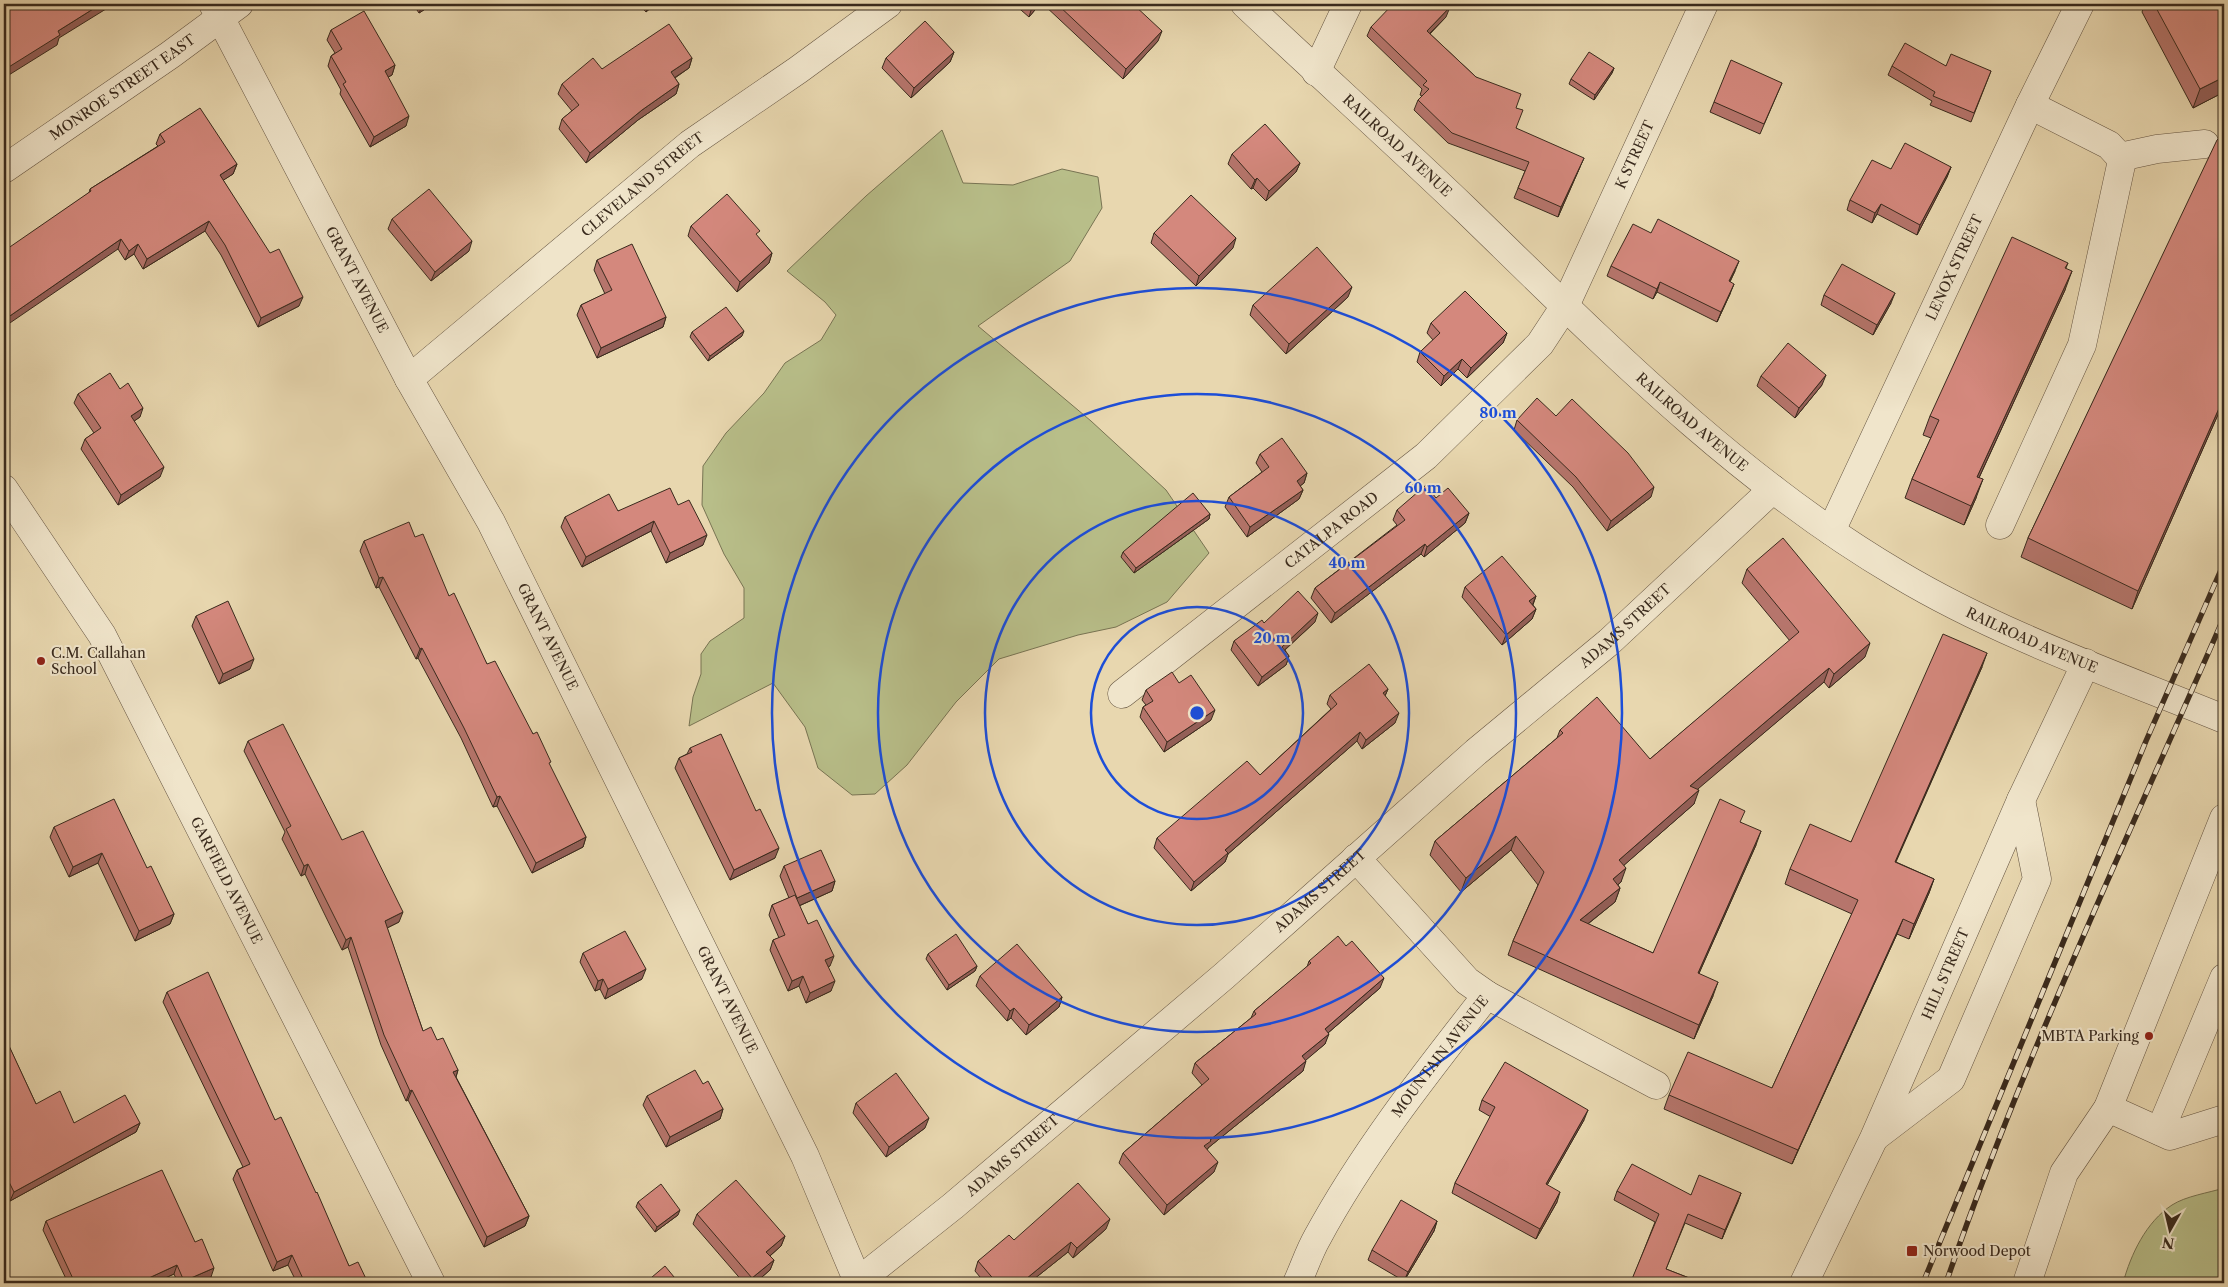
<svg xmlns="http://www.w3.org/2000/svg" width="2228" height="1287" font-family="'Libre Caslon Text',serif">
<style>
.green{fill:#b8be89;stroke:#787453}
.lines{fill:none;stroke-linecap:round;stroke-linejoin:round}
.minor-casing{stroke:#655542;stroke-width:29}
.minor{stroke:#f0e5cb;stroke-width:28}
.rail-casing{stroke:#392a1d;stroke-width:5.5}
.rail{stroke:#f0e5cb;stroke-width:4;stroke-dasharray:11;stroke-linecap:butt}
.wall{fill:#b6756c;stroke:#392a1d}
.shaded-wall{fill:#945f58;stroke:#392a1d}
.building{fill:#d4887d;stroke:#392a1d}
.ring{fill:none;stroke:#1d4ed8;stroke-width:2.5}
.poi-dot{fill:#8f2418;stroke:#f0e5cb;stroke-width:2}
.labels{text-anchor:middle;stroke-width:4;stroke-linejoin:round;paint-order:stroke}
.street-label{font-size:14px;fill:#392a1d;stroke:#f0e5cb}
.poi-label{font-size:14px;fill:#392a1d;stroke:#f0e5cb;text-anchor:start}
.centre{fill:#1d4ed8;stroke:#f0e5cb;stroke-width:2.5}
.ring-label{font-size:15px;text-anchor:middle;font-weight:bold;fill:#1d4ed8;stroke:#f0e5cb;stroke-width:4;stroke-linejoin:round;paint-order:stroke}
</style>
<rect width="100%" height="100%" fill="#e8d7af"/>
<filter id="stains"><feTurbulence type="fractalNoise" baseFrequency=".004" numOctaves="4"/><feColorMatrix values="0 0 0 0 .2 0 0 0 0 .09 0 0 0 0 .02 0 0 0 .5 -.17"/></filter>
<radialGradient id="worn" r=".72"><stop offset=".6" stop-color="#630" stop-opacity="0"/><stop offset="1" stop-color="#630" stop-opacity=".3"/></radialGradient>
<!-- green -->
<g class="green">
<polygon points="942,130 963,183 1013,185 1062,169 1098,177 1102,208 1070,261 978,326 1091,421 1166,490 1209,553 1167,602 1116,627 1078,635 999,659 956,702 907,765 875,794 852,795 818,768 805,727 773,683 689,726 693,697 701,674 701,654 710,641 744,618 744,588 724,554 702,505 703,466 726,433 764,393 785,363 821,340 836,315 825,302 787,271 866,196"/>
<path d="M 2224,1188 L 2224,1283 L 2123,1283 C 2131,1254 2146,1222 2172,1205 C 2186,1196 2208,1193 2224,1188 Z"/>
</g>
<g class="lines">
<!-- minor casing -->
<g class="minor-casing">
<g id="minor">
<path id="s1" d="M 213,4 L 409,379 L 491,522 L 805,1156 L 858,1282"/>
<path id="s2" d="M 1245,4 C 1318,73 1393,140 1466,210 C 1600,340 1736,479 1898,574 C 1998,634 2116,675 2224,719"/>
<polyline points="1316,72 1348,4"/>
<polyline points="2120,157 2157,149 2205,144"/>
<path id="s3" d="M 4,169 L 170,55 L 239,4"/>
<path id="s4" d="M 409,379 L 690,144 L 798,70 L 888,4"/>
<path id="s5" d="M 4,489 L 102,635 L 431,1283"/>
<polyline points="2000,525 2082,345 2121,165 2120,157 2109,145 2030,105"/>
<path id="s6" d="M 1831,531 L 2030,105 L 2080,4"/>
<path id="s7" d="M 1122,694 L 1426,456 L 1540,344 L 1565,306 L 1704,4"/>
<polyline points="1487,995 1656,1085"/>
<polyline points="2108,1108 2170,1136 2224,1119"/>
<polyline points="2160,1131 2224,978"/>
<polyline points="1875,1137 1951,1079 2037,879 2021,800"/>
<path id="s8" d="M 856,1283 L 953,1206 L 1224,976 L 1476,752 L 1609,642 L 1773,489"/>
<path id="s9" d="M 1297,1283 C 1304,1268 1309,1252 1317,1238 C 1364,1151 1426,1073 1487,995 L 1467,981 L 1356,858"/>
<path id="s10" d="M 1804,1283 L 1874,1138 L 2021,800 L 2086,663"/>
<polyline points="2027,1283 2064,1173 2108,1108 2224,818"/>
</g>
</g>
<!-- minor -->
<use href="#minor" class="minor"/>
<!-- rail casing -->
<g class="rail-casing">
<g id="rail">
<polyline points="1923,1283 2146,741 2224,563"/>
<path d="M 1946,1283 C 2024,1056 2128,838 2224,617"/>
</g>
</g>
<!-- rail -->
<use href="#rail" class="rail"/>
</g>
<!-- wall -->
<g class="wall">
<polygon points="413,4 433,4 419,13"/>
<polygon points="639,4 655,4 646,12"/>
<polygon points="1014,4 1040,4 1029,17"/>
<polygon points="1043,4 1133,4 1158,41 1123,79"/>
<polygon points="2145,4 2224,4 2224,92 2193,108 2142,12"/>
<polygon points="1446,17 1430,34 1476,77 1516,108 1516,128 1580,167 1558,217 1514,198 1525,171 1448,143 1414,110 1418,100 1422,96 1420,95 1422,89 1367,36 1371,27"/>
<polygon points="331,30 395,65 392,75 388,77 406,126 370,147 340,94 341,90 328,66 331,56 335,53 327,40"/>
<polygon points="954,52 950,62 911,98 882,68 886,58"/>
<polygon points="692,58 689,68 675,78 679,84 676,94 638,120 586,163 559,129 562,119 572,111 558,94 562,84 602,69"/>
<polygon points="1892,66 1946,66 1991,71 1971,122 1930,105 1932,101 1888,75"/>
<polygon points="1614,68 1612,73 1594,100 1569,84 1571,79"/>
<polygon points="1782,83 1760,134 1710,112 1714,102"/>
<polygon points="2224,125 2224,401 2132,609 2021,557 2028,538 2220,137"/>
<polygon points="160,134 237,164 233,174 223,180 299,306 258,327 221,255 205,231 143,269 134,254 125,260 118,249 45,224 89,193 90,189 158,146 156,144"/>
<polygon points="1232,154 1300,163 1296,172 1266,201 1253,188 1251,189 1228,164"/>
<polygon points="1951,167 1947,177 1917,235 1877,214 1872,223 1847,210 1850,200 1891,169"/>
<polygon points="392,219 469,251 431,281 388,229"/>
<polygon points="691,226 758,237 772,253 769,263 737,292 688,236"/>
<polygon points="1154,233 1233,248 1196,286 1151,243"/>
<polygon points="1651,233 1735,271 1730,282 1730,294 1717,322 1657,292 1653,299 1607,276 1611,266"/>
<polygon points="597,260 666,317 663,327 597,358 577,315 581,305 605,294 594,270"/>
<polygon points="2068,263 2066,268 2065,290 1979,478 1976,498 1964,525 1905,498 1912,479 1931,438 1923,435 1930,416"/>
<polygon points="1824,295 1891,303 1873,335 1821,305"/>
<polygon points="1348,297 1286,354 1250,315 1253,305"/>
<polygon points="1431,323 1507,333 1503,343 1467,378 1458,369 1441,386 1417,362 1420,352 1433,340 1427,333"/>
<polygon points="692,332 742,336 708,361 690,337"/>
<polygon points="1761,376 1822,385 1795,418 1757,386"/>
<polygon points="120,389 140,417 134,421 160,477 118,505 81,449 85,439 94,433 74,403 78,394"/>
<polygon points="1556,416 1651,497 1607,531 1573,487 1514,430 1517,420"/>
<polygon points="1260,454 1307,473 1304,483 1300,486 1303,490 1299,499 1247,537 1225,507 1229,497 1262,472 1256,463"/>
<polygon points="1436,498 1469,513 1465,523 1424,557 1421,554 1331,623 1311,598 1315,588 1397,525 1393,520 1397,510"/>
<polygon points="678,505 703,545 666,563 651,531 582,567 561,527 565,517 618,511"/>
<polygon points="1210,514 1209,519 1134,573 1121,557 1123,552"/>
<polygon points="415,537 487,664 533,734 586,837 583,847 532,873 497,806 493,807 461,738 418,658 416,659 379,587 376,588 360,551 364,541"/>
<polygon points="1747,569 1865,657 1829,688 1824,682 1697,789 1694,804 1624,865 1621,882 1618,885 1620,888 1615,902 1588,924 1653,953 1741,822 1756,845 1699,973 1713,996 1694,1039 1508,955 1513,941 1538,885 1511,850 1461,892 1430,855 1435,841 1557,738 1560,730 1650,759 1790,641 1742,583"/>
<polygon points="1465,587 1536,596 1533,605 1536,609 1532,619 1502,645 1462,597"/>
<polygon points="196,616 250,669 219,684 192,626"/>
<polygon points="1315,622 1285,650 1289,656 1286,665 1258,686 1231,650 1234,641 1264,623"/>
<polygon points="1982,667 1896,862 1934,879 1929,893 1909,939 1897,934 1792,1164 1664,1109 1669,1095 1772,1088 1852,914 1785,884 1790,869 1851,842"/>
<polygon points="1388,689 1385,696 1395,723 1362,749 1357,741 1228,854 1225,862 1191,891 1154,848 1157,838 1260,775 1331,709 1327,704 1330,695"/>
<polygon points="1146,690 1211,720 1164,752 1140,717 1143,707 1146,705 1142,700"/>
<polygon points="248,741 342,840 399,922 387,928 423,1031 437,1040 458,1070 456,1077 529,1216 525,1226 484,1247 408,1100 406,1101 381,1045 348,947 342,950 305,874 301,876 282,839 285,832 244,751"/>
<polygon points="690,748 756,811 775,858 730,880 675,768 679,758 687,754"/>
<polygon points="54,827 147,868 174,914 170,924 135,941 98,863 69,877 50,837"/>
<polygon points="784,866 835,881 832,891 799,906 808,924 830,966 828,967 831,991 806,1003 799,986 788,991 770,950 773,940 779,938 769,915 772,905 789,898 780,876"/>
<polygon points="583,953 642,979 605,999 600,989 595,991 580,962"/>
<polygon points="928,954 977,966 975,971 947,990 926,959"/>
<polygon points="1309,961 1380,988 1328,1033 1325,1044 1305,1060 1303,1071 1208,1148 1207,1150 1214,1172 1164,1215 1119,1163 1123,1153 1202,1085 1192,1073 1195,1063 1251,1018 1254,1011 1307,967"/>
<polygon points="980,976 1062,997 1059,1007 1026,1035 1011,1018 1007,1021 976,986"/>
<polygon points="167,992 275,1120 349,1266 368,1283 297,1283 288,1265 273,1271 233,1179 237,1170 243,1167 163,1002"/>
<polygon points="4,1021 8,1029 5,1038 36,1104 74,1123 140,1123 136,1132 10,1201 4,1188"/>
<polygon points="703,1084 723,1109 720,1119 666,1147 643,1105 647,1096"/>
<polygon points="1482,1100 1584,1120 1547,1185 1557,1202 1536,1239 1452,1193 1455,1183 1491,1117 1479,1110"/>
<polygon points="856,1103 925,1128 886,1157 853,1113"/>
<polygon points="1617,1191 1691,1195 1741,1193 1722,1239 1685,1223 1666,1269 1702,1283 1631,1283 1655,1222 1614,1200"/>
<polygon points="638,1202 678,1215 655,1232 636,1207"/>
<polygon points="697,1214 785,1236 781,1246 770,1256 774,1260 770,1270 755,1283 744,1283 693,1224"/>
<polygon points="46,1221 195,1242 211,1277 197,1283 178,1283 174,1274 154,1283 68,1283 43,1230"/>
<polygon points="1437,1221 1434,1231 1404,1281 1368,1260 1372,1250"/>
<polygon points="1106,1229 1073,1258 1068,1252 1029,1283 985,1283 975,1271 978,1261 1014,1240"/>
</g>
<!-- shaded-wall -->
<g class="shaded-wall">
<polygon points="101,4 114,4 59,38 57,45 4,78 4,70 58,31"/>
<polygon points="423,4 433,4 419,13"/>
<polygon points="651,4 655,4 646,12 648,7"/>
<polygon points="1035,4 1040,4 1029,17 1032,7"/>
<polygon points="1450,7 1446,17 1423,40 1427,31"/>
<polygon points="1162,31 1158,41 1123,79 1126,69"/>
<polygon points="954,52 950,62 911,98 914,88"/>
<polygon points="692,58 689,68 668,82 671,72"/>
<polygon points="395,65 392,75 381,81 385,71"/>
<polygon points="1614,68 1612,73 1594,100 1595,95"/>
<polygon points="2224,77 2224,92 2193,108 2200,89"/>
<polygon points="679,84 676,94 638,120 586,163 590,153 642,110"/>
<polygon points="409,116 406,126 370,147 374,137"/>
<polygon points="1584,158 1580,167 1558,217 1561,207"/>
<polygon points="1300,163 1296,172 1266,201 1269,191"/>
<polygon points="237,164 233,174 216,185 220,175"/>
<polygon points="1951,167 1947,177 1917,235 1920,225"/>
<polygon points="1257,178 1253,188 1251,189 1255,180"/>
<polygon points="1881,204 1877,214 1872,223 1875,213"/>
<polygon points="209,221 205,231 143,269 147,259"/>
<polygon points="1236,238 1233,248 1196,286 1199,276"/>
<polygon points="121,239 118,249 4,327 4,320"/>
<polygon points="472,241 469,251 431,281 435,272"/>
<polygon points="138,244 134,254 125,260 129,251"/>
<polygon points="772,253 769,263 737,292 740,282"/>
<polygon points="1739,261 1735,271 1725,291 1729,281"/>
<polygon points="2072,271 2065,290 1971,495 1977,477"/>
<polygon points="1660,282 1657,292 1653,299 1657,289"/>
<polygon points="1734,284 1730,294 1717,322 1721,312"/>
<polygon points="1352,287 1348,297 1286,354 1289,344"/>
<polygon points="1895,293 1891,303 1873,335 1877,325"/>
<polygon points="303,297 299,306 258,327 261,318"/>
<polygon points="666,317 663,327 597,358 601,348"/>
<polygon points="744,331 742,336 708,361 710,356"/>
<polygon points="1507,333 1503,343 1467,378 1471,368"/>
<polygon points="1462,359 1458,369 1441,386 1444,376"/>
<polygon points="1826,375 1822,385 1795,418 1799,408"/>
<polygon points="2224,397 2224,401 2132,609 2138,591"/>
<polygon points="143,408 140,417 127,426 131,416"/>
<polygon points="164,467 160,477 118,505 121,495"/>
<polygon points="1307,473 1304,483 1293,491 1297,481"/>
<polygon points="1983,479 1976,498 1964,525 1971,506"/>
<polygon points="1654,487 1651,497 1607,531 1611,521"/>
<polygon points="1303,490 1299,499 1247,537 1250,527"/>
<polygon points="1469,513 1465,523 1424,557 1427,547"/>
<polygon points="1210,514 1209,519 1134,573 1136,568"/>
<polygon points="654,521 651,531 582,567 586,557"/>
<polygon points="707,535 703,545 666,563 670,553"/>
<polygon points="1425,544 1421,554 1331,623 1335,613"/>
<polygon points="383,577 379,587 376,588 379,578"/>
<polygon points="1536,596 1532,606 1529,601"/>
<polygon points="1536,609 1532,619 1502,645 1506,635"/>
<polygon points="1318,613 1315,622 1279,655 1282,647"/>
<polygon points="1870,643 1865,657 1829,688 1834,674"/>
<polygon points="422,648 418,658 416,659 420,649"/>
<polygon points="1987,653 1982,667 1889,876 1895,862"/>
<polygon points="1289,656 1286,665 1258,686 1262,677"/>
<polygon points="254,659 250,669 219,684 223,674"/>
<polygon points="1829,668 1824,682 1685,800 1690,786"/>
<polygon points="1388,689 1384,698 1383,693"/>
<polygon points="1215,710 1211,720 1164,752 1167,742"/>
<polygon points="1399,713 1395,723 1362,749 1366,740"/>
<polygon points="1360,732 1357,741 1228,854 1225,862 1191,891 1194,882 1225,850"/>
<polygon points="1699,790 1694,804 1614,874 1619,860"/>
<polygon points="500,796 497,806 493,807 497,797"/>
<polygon points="1761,831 1756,845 1693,987 1698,973"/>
<polygon points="1516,836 1511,850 1461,892 1466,878"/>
<polygon points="586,837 583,847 532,873 536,863"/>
<polygon points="779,848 775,858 730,880 734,870"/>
<polygon points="102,853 98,863 69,877 73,867"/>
<polygon points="308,864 305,874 301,876 304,866"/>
<polygon points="1626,868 1621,882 1608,893 1613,879"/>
<polygon points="1934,879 1929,893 1909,939 1914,924"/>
<polygon points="835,881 832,891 794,908 797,898"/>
<polygon points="1620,888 1615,902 1575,934 1580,920"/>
<polygon points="403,912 399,922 381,931 385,921"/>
<polygon points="174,914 170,924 135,941 139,931"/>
<polygon points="1903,919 1897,934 1792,1164 1798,1150"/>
<polygon points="351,937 348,947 342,950 346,940"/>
<polygon points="834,956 830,966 821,970 825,960"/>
<polygon points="977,966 975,971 947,990 949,985"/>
<polygon points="646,969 642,979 605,999 608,989"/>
<polygon points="803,976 799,986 788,991 792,981"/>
<polygon points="1384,978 1380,988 1321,1039 1325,1029"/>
<polygon points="603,979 600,989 595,991 598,981"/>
<polygon points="835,981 831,991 806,1003 810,993"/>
<polygon points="1718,982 1713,996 1694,1039 1699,1025"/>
<polygon points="1062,997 1059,1007 1026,1035 1029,1025"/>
<polygon points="1014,1008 1011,1018 1007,1021 1010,1011"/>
<polygon points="8,1029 5,1039 4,1040 4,1032"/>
<polygon points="1329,1034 1325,1044 1299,1066 1302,1056"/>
<polygon points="1306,1061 1303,1071 1208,1148 1207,1151 1204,1146 1210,1140"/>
<polygon points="458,1070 455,1080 453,1072"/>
<polygon points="412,1090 408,1100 406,1101 410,1091"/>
<polygon points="723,1109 720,1119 666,1147 670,1137"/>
<polygon points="1588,1110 1584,1120 1542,1194 1546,1184"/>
<polygon points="929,1118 925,1128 886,1157 889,1147"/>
<polygon points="140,1123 136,1132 10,1201 14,1192"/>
<polygon points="1218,1162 1214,1172 1164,1215 1167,1205"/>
<polygon points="1560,1192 1557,1202 1536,1239 1540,1229"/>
<polygon points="1741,1193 1738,1202 1722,1239 1725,1230"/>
<polygon points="680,1210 678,1215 655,1232 657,1227"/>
<polygon points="529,1216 525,1226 484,1247 487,1237"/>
<polygon points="1110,1219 1106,1229 1073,1258 1077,1248"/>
<polygon points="1437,1221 1434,1231 1404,1281 1408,1272"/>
<polygon points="785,1236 781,1246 763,1262 766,1252"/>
<polygon points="1071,1242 1068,1252 1029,1283 1021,1283"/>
<polygon points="292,1255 288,1265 273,1271 277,1262"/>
<polygon points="774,1260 770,1270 755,1283 751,1283 752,1278"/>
<polygon points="177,1265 174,1274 154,1283 138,1283"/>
<polygon points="214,1268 211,1277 197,1283 183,1283 184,1281"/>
</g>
<!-- building -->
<g class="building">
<polygon points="4,4 101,4 58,31 60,35 4,70"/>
<polygon points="645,4 651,4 648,7"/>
<polygon points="1029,4 1035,4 1032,7"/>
<polygon points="1057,4 1133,4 1162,31 1126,69"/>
<polygon points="1393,4 1447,4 1450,7 1427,31 1476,77 1521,94 1516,108 1523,110 1516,128 1584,158 1561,207 1518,188 1529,162 1452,133 1418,100 1429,89 1423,85 1427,81 1371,27"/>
<polygon points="2154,4 2224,4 2224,77 2200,89"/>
<polygon points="364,11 395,65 385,71 409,116 374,137 343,84 346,82 331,56 342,49 331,30"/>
<polygon points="925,21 954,52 914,88 886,58"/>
<polygon points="669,24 692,58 671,72 679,84 642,110 590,153 562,119 579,105 562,84 593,58 602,69"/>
<polygon points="1905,43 1946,66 1951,54 1991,71 1974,113 1933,96 1935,92 1892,66"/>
<polygon points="1589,52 1614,68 1595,95 1571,79"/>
<polygon points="1731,60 1782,83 1764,124 1714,102"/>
<polygon points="200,108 237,164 220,175 270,253 279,249 303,297 261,318 225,245 209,221 147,259 138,244 129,251 121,239 4,320 4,251 91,191 90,189 165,142 160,134"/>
<polygon points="1265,124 1300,163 1269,191 1257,178 1255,180 1232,154"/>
<polygon points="2224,133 2224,397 2138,591 2028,538 2217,140"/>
<polygon points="1905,143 1951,167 1920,225 1881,204 1875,213 1850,200 1872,160 1891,169"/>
<polygon points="429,189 472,241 435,272 392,219"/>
<polygon points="727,194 760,231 756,234 772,253 740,282 691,226"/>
<polygon points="1191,195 1236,238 1199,276 1154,233"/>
<polygon points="1658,219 1739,261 1729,281 1734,284 1721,312 1660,282 1657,289 1611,266 1633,224 1651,233"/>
<polygon points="2012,237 2068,263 2065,268 2072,271 1977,477 1983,479 1971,506 1912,479 1939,420 1930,416"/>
<polygon points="632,244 666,317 601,348 581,305 612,290 597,260"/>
<polygon points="1317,247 1352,287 1289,344 1253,305"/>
<polygon points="1842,264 1895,293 1877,325 1824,295"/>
<polygon points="1465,291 1507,333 1471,368 1462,359 1444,376 1420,352 1440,333 1431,323"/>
<polygon points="726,307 744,331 710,356 692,332"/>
<polygon points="1788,343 1826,375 1799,408 1761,376"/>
<polygon points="110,373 120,389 128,383 143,408 131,416 164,467 121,495 85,439 101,428 78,394"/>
<polygon points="1537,398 1556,416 1572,399 1628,453 1654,487 1611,521 1576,477 1517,420"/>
<polygon points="1282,438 1307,473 1297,481 1303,490 1250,527 1229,497 1269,467 1260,454"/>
<polygon points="1426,485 1436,498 1448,488 1469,513 1427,547 1425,544 1335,613 1315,588 1405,520 1397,510"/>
<polygon points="670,488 678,505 689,500 707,535 670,553 654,521 586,557 565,517 609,494 618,511"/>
<polygon points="1193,493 1210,514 1136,568 1123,552"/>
<polygon points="409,522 415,537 423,534 449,596 454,593 487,664 495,661 533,734 537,732 551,762 549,763 586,837 536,863 500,796 497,797 464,728 422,648 420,649 383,577 379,578 364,541"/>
<polygon points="1783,538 1870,643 1834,674 1829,668 1690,786 1699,790 1619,860 1626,868 1613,879 1620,888 1580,920 1653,953 1720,799 1745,811 1740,822 1761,831 1698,973 1718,982 1699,1025 1513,941 1544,872 1516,836 1466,878 1435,841 1563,733 1560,730 1597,697 1650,759 1799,632 1747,569"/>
<polygon points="1502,556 1536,596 1529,601 1536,609 1506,635 1465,587"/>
<polygon points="1298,591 1318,613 1282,647 1289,656 1262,677 1234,641 1262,620 1264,623"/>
<polygon points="228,601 254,659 223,674 196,616"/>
<polygon points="1943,634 1987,653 1895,862 1934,879 1914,924 1903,919 1798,1150 1669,1095 1688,1052 1772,1088 1858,900 1790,869 1810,824 1851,842"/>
<polygon points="1369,664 1388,689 1383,693 1399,713 1366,740 1360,732 1225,850 1228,853 1194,882 1157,838 1247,761 1260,775 1337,704 1330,695"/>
<polygon points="1172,672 1179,683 1191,675 1215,710 1167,742 1143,707 1153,701 1146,690"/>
<polygon points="283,724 342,840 363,831 403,912 385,921 423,1031 431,1027 437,1040 443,1038 458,1070 453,1072 529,1216 487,1237 412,1090 410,1091 384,1035 351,937 346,940 308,864 304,866 286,829 291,826 248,741"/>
<polygon points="721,734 756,811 760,809 779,848 734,870 679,758 692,752 690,748"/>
<polygon points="114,799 147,868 151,866 174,914 139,931 102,853 73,867 54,827"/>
<polygon points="821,850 835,881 797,898 784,866"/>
<polygon points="795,895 808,924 817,920 834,956 825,960 835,981 810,993 803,976 792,981 773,940 785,935 772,905"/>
<polygon points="625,931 646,969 608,989 603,979 598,981 583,953"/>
<polygon points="956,934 977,966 949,985 928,954"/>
<polygon points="1338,936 1346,946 1352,941 1384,978 1325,1029 1329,1034 1302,1056 1306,1061 1210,1140 1211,1141 1204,1146 1218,1162 1167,1205 1123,1153 1209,1079 1195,1063 1256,1014 1254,1011 1311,963 1309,961"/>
<polygon points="1017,944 1062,997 1029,1025 1014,1008 1010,1011 980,976"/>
<polygon points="208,972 275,1120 281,1117 316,1193 317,1192 349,1266 358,1262 368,1283 305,1283 292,1255 277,1262 237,1170 250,1164 167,992"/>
<polygon points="4,1021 8,1029 4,1032"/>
<polygon points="4,1035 36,1104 60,1091 74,1123 125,1095 140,1123 14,1192 4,1172"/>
<polygon points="1505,1062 1588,1110 1546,1184 1560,1192 1540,1229 1455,1183 1495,1107 1482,1100"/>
<polygon points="695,1070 703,1084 708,1081 723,1109 670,1137 647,1096"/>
<polygon points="896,1073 929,1118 889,1147 856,1103"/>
<polygon points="1632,1164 1691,1195 1699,1175 1741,1193 1725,1230 1688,1214 1666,1269 1702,1283 1643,1283 1632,1279 1659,1214 1617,1191"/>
<polygon points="162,1170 195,1242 202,1239 214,1268 184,1281 177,1265 138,1283 75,1283 46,1221"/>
<polygon points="736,1180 785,1236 766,1252 774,1260 752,1278 697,1214"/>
<polygon points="1078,1183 1110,1219 1077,1248 1071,1242 1021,1283 997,1283 978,1261 1009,1235 1014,1240"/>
<polygon points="661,1184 680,1210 657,1227 638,1202"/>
<polygon points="1401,1200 1437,1221 1408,1272 1372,1250"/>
<polygon points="665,1266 679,1283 645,1283"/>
</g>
<!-- distance rings -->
<g class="ring">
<circle cx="1197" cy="713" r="106"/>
<circle cx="1197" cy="713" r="212"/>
<circle cx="1197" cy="713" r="319"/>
<circle cx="1197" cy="713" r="425"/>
</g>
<!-- markers -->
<g class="poi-dot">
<circle cx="41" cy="661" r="5"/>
<circle cx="2149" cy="1036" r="5"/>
<rect x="1906" y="1245" width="12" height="12" rx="2.5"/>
</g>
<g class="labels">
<!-- street labels -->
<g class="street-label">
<text dy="5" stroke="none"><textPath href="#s3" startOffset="144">MONROE STREET EAST</textPath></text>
<text dy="5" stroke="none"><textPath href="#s2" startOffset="208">RAILROAD AVENUE</textPath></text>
<text dy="5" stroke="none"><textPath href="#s7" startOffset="758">K STREET</textPath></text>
<text dy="5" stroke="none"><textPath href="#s4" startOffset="304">CLEVELAND STREET</textPath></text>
<text dy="5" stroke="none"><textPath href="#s6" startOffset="291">LENOX STREET</textPath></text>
<text dy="5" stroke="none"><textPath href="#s1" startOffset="311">GRANT AVENUE</textPath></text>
<text dy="5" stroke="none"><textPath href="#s2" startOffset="612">RAILROAD AVENUE</textPath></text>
<text dy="5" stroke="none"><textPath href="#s7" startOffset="266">CATALPA ROAD</textPath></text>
<text dy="5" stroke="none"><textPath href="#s8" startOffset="1012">ADAMS STREET</textPath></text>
<text dy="5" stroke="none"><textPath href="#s1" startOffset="716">GRANT AVENUE</textPath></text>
<text dy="5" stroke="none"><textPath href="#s2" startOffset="1018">RAILROAD AVENUE</textPath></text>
<text dy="5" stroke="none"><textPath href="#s5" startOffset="451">GARFIELD AVENUE</textPath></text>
<text dy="5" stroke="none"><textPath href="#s8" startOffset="608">ADAMS STREET</textPath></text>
<text dy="5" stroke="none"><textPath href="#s10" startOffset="340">HILL STREET</textPath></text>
<text dy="5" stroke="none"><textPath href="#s1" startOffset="1121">GRANT AVENUE</textPath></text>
<text dy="5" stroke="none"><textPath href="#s9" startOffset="269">MOUNTAIN AVENUE</textPath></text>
<text dy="5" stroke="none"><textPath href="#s8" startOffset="202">ADAMS STREET</textPath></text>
</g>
<!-- poi labels -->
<g class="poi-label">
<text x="51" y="658">C.M. Callahan<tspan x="51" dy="16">School</tspan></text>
<text x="2139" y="1041" text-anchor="end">MBTA Parking</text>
<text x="1923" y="1256">Norwood Depot</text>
</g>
</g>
<circle cx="1197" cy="713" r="8" class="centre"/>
<g class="ring-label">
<text x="1498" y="418">80 m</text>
<text x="1423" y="493">60 m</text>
<text x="1347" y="568">40 m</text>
<text x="1272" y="643">20 m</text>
</g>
<!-- margin -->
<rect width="2228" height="1287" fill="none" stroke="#e8d7af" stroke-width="20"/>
<rect x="5" y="5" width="2218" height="1277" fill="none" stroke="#392a1d" stroke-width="2.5"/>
<rect x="10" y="10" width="2208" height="1267" fill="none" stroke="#392a1d"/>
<!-- north arrow -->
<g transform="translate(2170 1230) rotate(188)" stroke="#f0e5cb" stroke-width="4" paint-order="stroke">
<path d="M0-4L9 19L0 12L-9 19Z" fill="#392a1d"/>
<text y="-8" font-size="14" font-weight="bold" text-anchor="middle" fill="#392a1d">N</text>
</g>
<rect width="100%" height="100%" filter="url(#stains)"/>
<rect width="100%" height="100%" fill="url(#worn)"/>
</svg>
